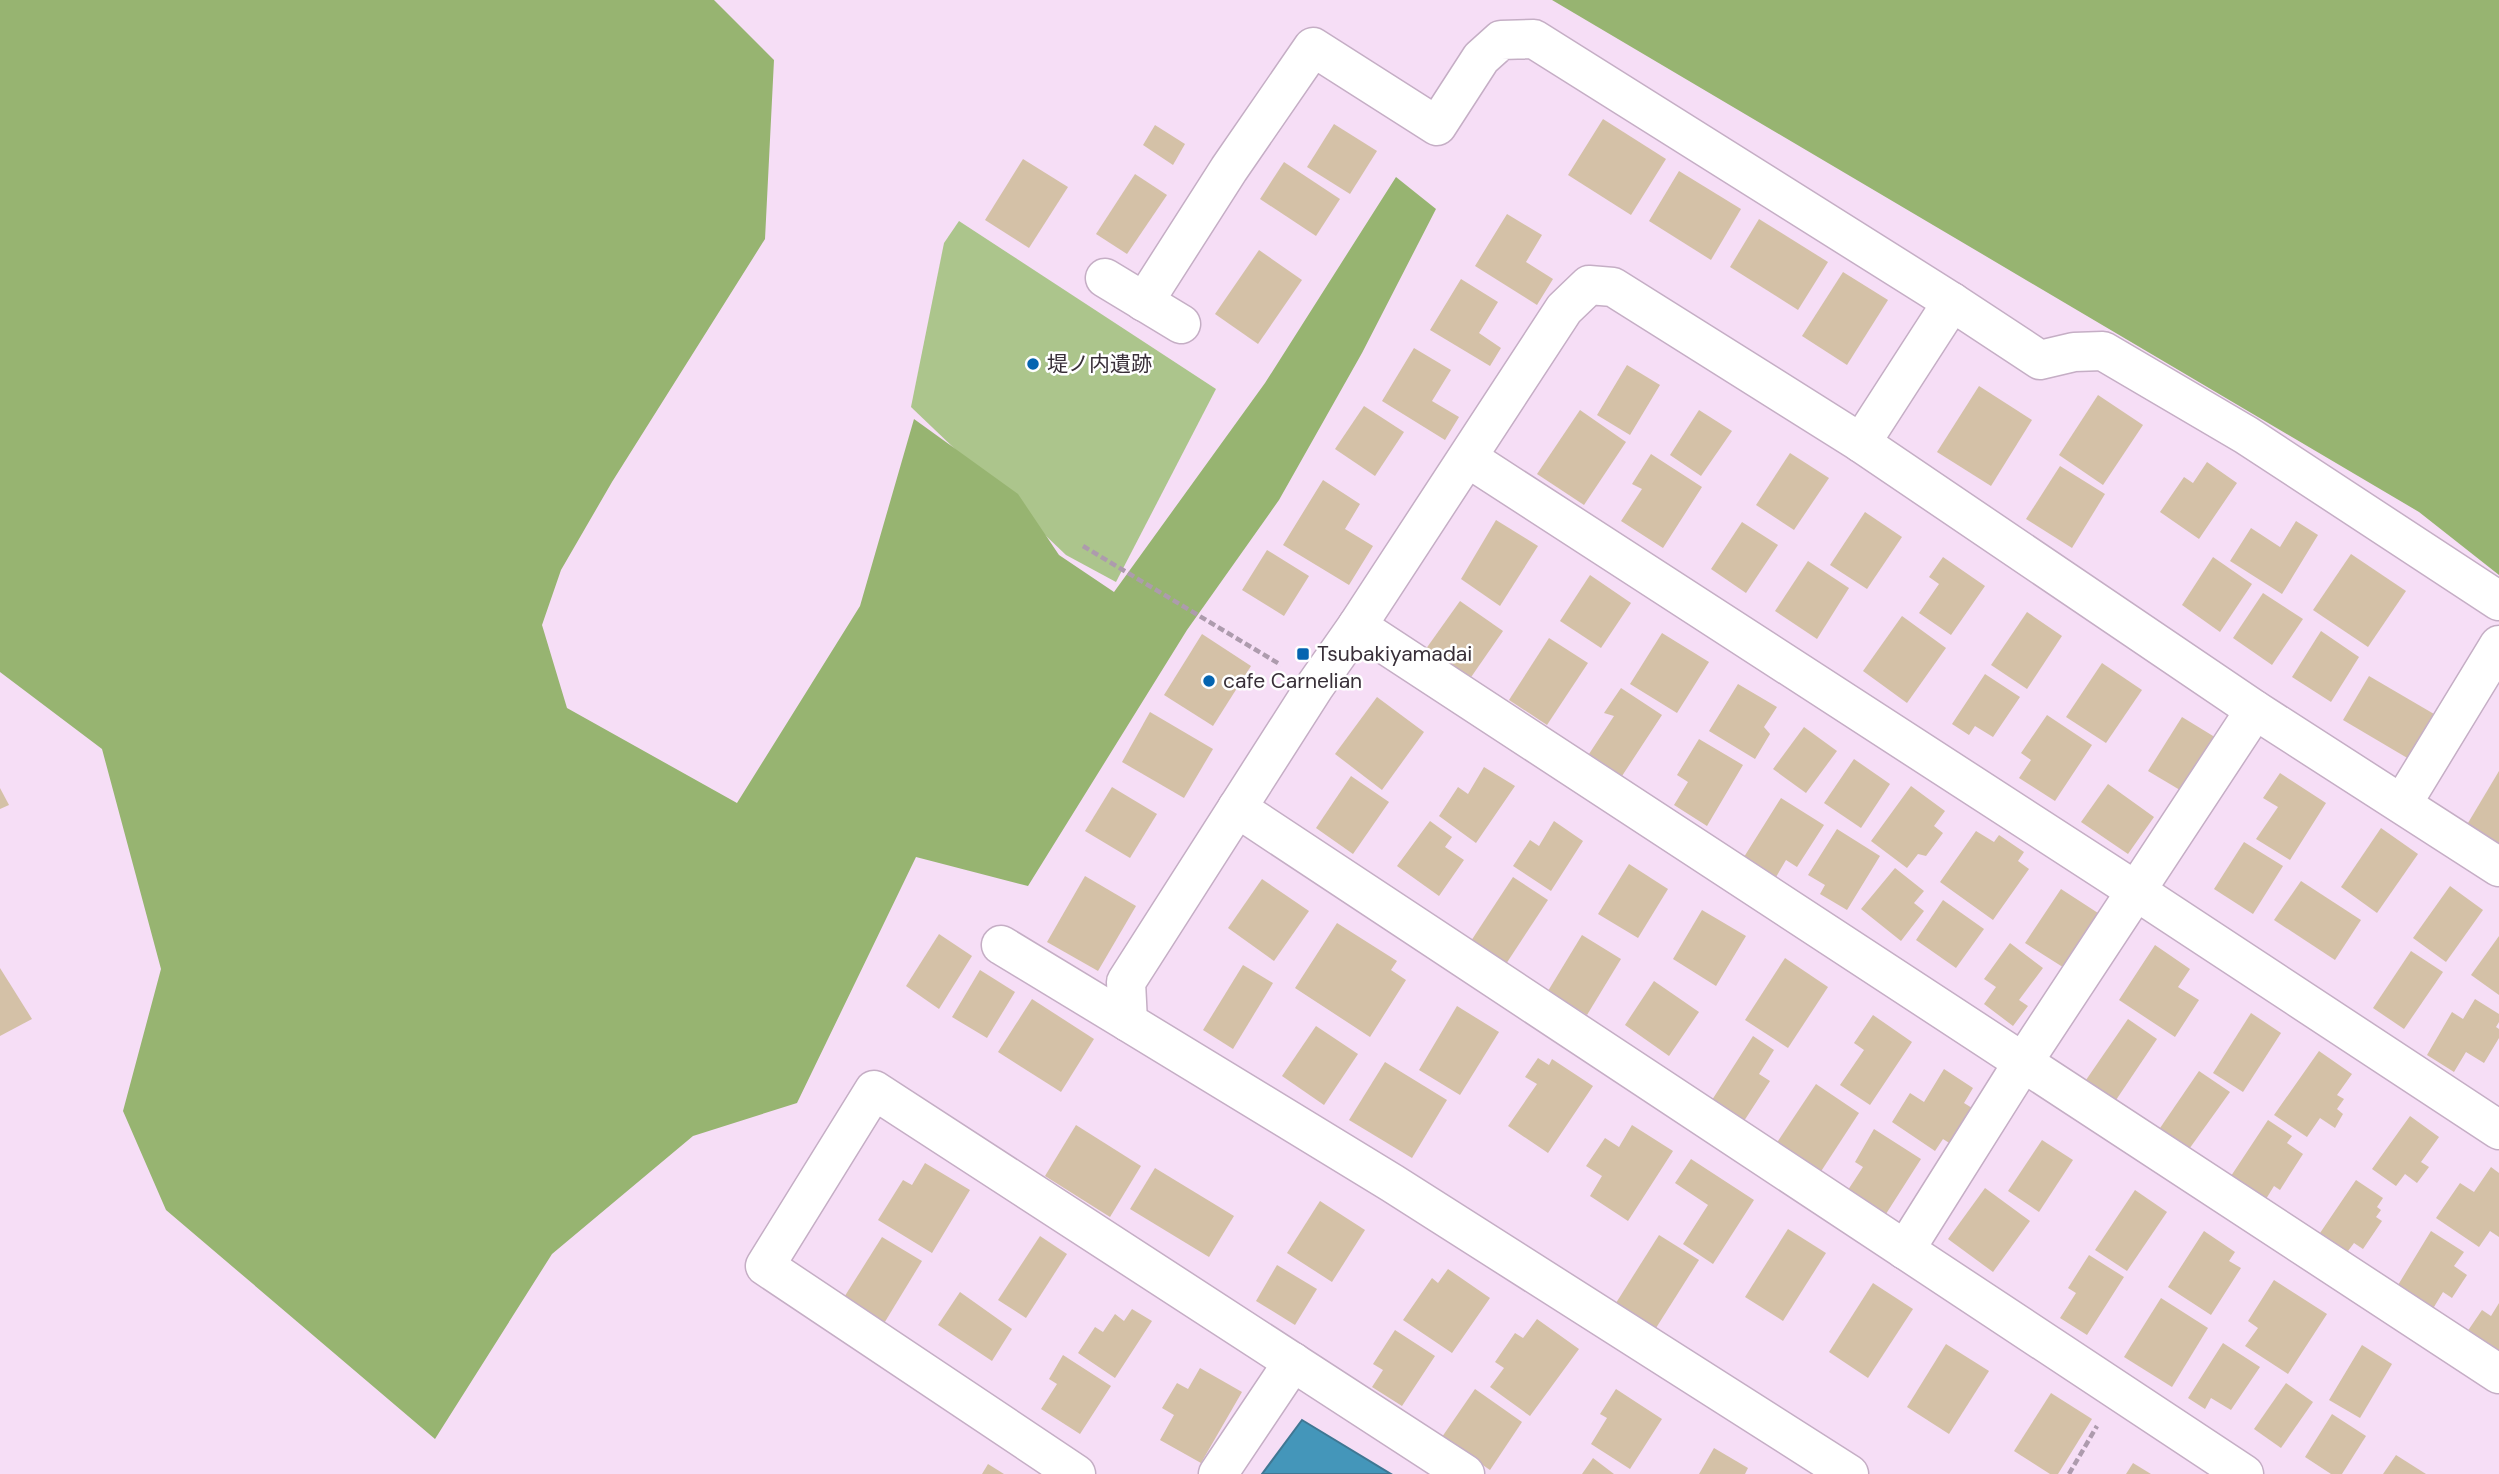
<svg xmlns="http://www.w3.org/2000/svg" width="2499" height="1474" font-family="'DM Sans','Noto Sans JP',sans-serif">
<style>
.green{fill:#acc58c}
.forest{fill:#97b471}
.water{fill:#4496ba;stroke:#407793;stroke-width:2}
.building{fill:#d4c1a7}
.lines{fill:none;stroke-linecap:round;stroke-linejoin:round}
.minor-casing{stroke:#c5aec5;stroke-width:41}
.path{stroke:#ad9bad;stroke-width:4.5;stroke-dasharray:7 3.5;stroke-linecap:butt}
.minor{stroke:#fff;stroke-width:38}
.poi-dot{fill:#0464b0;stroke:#fff;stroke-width:2.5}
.labels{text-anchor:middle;stroke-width:5;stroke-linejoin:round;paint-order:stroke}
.poi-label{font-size:21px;fill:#382f38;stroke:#fff;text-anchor:start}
</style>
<rect width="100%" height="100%" fill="#f6def6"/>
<!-- green -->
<polygon class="green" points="959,221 1216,389 1116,582 1066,555 911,407 944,243"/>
<!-- forest -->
<g class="forest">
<polygon points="0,0 714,0 774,60 765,239 612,482 561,570 542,625 567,708 737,803 860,606 914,419 1018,494 1059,555 1114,592 1265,383 1396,177 1436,209 1362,353 1279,500 1187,630 1028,886 916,857 797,1103 693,1136 552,1254 435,1439 166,1210 123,1111 161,969 102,749 0,672"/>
<polygon points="1552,0 2499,0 2499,575 2419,512"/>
</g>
<!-- water -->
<polygon class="water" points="1302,1420 1391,1474 1262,1474"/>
<!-- building -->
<g class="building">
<polygon points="1603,119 1666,159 1631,215 1568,175"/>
<polygon points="1334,124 1377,151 1350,194 1307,167"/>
<polygon points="1155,125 1185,144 1173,165 1143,145"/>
<polygon points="1023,159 1068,187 1029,248 985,220"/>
<polygon points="1284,162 1340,199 1316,236 1260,199"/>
<polygon points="1679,171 1741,209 1711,260 1649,221"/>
<polygon points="1135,174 1167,195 1127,254 1096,234"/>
<polygon points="1507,214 1542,235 1526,262 1553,279 1537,305 1475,266"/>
<polygon points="1759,219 1828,262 1798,310 1730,267"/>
<polygon points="1259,250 1302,280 1258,344 1215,314"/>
<polygon points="1843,272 1888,300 1847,365 1802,336"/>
<polygon points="1461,279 1498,302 1479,333 1501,348 1490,366 1430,330"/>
<polygon points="1414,348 1451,370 1432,401 1459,417 1445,440 1382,401"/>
<polygon points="1627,365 1660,385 1630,435 1597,415"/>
<polygon points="1979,386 2032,420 1991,486 1937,452"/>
<polygon points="2098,395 2143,425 2103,485 2059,455"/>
<polygon points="1364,406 1404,432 1375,476 1335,449"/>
<polygon points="1580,410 1626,442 1584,505 1537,474"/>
<polygon points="1699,410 1732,431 1701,476 1670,455"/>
<polygon points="1790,453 1829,478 1794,530 1756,505"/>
<polygon points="1651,454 1702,487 1663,548 1621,521 1642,489 1632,484"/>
<polygon points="2207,462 2237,483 2199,539 2160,512 2184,477 2193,483"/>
<polygon points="2060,466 2105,494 2072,548 2026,519"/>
<polygon points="1323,480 1360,504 1345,529 1373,546 1349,585 1283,545"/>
<polygon points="1865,512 1902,537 1867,589 1830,565"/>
<polygon points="1496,520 1538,546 1500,606 1461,579"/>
<polygon points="2296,521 2318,535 2282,594 2230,561 2251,528 2280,547"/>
<polygon points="1742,522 1778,545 1746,593 1711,569"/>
<polygon points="1267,550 1309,576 1284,616 1242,590"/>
<polygon points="2351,554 2406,591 2368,647 2313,610"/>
<polygon points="1943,557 1985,586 1951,635 1919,613 1939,584 1929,577"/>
<polygon points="2213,557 2252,584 2220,632 2182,605"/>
<polygon points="1808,561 1849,588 1817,639 1775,611"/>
<polygon points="1590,575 1631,603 1601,648 1560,621"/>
<polygon points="2263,593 2303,619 2272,665 2233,638"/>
<polygon points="1460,601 1503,631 1467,683 1423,653"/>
<polygon points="2027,612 2062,636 2027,689 1991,665"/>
<polygon points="1902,616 1946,648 1907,703 1863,671"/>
<polygon points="2321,631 2359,657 2331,702 2292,677"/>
<polygon points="1662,633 1709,662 1677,713 1630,684"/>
<polygon points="1202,634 1251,666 1213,726 1164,695"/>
<polygon points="1549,638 1588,663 1547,725 1509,700"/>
<polygon points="2102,663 2142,690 2106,743 2066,717"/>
<polygon points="1985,674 2020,697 1993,737 1975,726 1969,735 1952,724"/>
<polygon points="2369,676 2434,714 2409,759 2343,720"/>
<polygon points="1738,684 1777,707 1764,727 1770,734 1755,759 1709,731"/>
<polygon points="1621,688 1662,715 1622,776 1589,754 1614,716 1604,713"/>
<polygon points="1377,697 1424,732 1382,790 1335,754"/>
<polygon points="1150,712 1213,749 1184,798 1122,762"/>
<polygon points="2047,715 2092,745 2055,801 2019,778 2031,760 2021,753"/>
<polygon points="2182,717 2218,739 2185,793 2148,771"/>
<polygon points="1804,727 1837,751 1806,793 1773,769"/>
<polygon points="1699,739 1743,765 1707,826 1674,805 1688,782 1677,775"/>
<polygon points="1854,759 1890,784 1861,828 1824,803"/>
<polygon points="1484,767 1515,786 1476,843 1439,816 1458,787 1468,794"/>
<polygon points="2499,771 2499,849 2465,828"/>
<polygon points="2280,773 2326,803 2290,860 2256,839 2278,807 2263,798"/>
<polygon points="1351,776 1389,802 1353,854 1316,828"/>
<polygon points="2108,784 2154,817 2128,854 2081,822"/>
<polygon points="1911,786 1945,811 1934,826 1943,833 1926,856 1918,854 1907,868 1871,841"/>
<polygon points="1112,787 1157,814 1130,858 1085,831"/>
<polygon points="0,788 9,805 0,809"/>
<polygon points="1781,798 1824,825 1797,867 1786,860 1776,877 1744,857"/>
<polygon points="1430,821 1452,837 1445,847 1464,860 1439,896 1397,866"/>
<polygon points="1554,821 1583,841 1551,891 1513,866 1530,840 1539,846"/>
<polygon points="2381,828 2418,854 2377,913 2341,887"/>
<polygon points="1837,829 1880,856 1847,910 1820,894 1825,885 1808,875"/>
<polygon points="1976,831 1994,842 1999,835 2024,852 2018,861 2029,869 1993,920 1940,882"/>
<polygon points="2244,842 2283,866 2253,914 2214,889"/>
<polygon points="1629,864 1668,889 1638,938 1598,914"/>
<polygon points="1895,868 1924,891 1914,903 1924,911 1901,941 1861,909"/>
<polygon points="1085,876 1136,906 1098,971 1047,942"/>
<polygon points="1513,877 1548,900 1504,967 1469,944"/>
<polygon points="1262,879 1309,911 1274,961 1228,928"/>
<polygon points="2301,881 2361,920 2335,960 2274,920"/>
<polygon points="2450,886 2483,910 2446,962 2413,938"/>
<polygon points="2061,889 2098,913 2080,941 2085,945 2069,971 2025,943"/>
<polygon points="1943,900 1984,929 1956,968 1916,940"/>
<polygon points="1702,910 1746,936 1716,986 1673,959"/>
<polygon points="1337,923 1397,961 1391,970 1406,980 1370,1037 1295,988"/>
<polygon points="939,934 972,956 939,1009 906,986"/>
<polygon points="1582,935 1621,959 1587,1015 1548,991"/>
<polygon points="2499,936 2499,995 2471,975"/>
<polygon points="2010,943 2043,968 2019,1000 2028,1006 2013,1026 1984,1004 1996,987 1984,979"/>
<polygon points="2155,945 2190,969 2178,987 2199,1000 2175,1037 2119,1000"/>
<polygon points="2411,951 2443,972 2404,1029 2373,1008"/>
<polygon points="1785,958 1828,987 1788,1048 1745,1020"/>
<polygon points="1243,965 1273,983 1233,1049 1203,1030"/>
<polygon points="0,968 32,1019 0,1036"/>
<polygon points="980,970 1015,992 987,1038 952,1017"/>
<polygon points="1654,981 1699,1012 1669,1056 1625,1025"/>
<polygon points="1032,999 1094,1039 1061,1092 998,1052"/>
<polygon points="2475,999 2499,1014 2499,1022 2496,1027 2499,1029 2499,1038 2484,1063 2466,1052 2454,1072 2427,1055 2452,1012 2463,1019"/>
<polygon points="1457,1006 1499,1032 1460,1095 1419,1070"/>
<polygon points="2251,1013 2281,1033 2243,1092 2213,1073"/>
<polygon points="1873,1015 1912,1042 1870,1105 1840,1085 1864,1050 1854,1043"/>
<polygon points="2128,1019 2157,1039 2116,1100 2086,1080"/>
<polygon points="1316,1026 1358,1054 1324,1105 1282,1076"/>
<polygon points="1753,1036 1774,1050 1759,1074 1770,1081 1744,1121 1712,1100"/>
<polygon points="2319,1051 2352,1074 2337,1095 2344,1099 2337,1109 2343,1114 2335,1128 2320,1118 2307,1137 2274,1115"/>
<polygon points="1538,1058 1549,1065 1552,1059 1593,1086 1548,1153 1508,1126 1537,1084 1525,1077"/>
<polygon points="1385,1062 1447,1100 1412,1158 1349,1120"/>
<polygon points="1944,1069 1973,1088 1964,1103 1977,1111 1954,1146 1943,1139 1935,1151 1892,1122 1910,1093 1924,1102"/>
<polygon points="2199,1071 2230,1092 2187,1152 2158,1131"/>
<polygon points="1816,1084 1859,1113 1818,1176 1774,1147"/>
<polygon points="2410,1116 2439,1137 2421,1162 2429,1167 2417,1183 2405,1174 2396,1186 2372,1169"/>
<polygon points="2268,1120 2292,1136 2287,1143 2303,1154 2280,1190 2274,1186 2266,1199 2231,1176"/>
<polygon points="1076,1125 1141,1166 1110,1217 1045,1176"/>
<polygon points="1632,1125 1673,1151 1628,1221 1590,1196 1602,1176 1586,1166 1605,1138 1619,1147"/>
<polygon points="1874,1129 1921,1159 1884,1217 1846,1193 1863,1167 1855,1162"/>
<polygon points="2042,1140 2073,1160 2039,1212 2008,1191"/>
<polygon points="1691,1159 1754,1200 1713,1264 1683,1244 1708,1205 1675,1183"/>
<polygon points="925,1163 970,1190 932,1253 878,1220 903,1180 912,1185"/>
<polygon points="2491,1167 2499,1173 2499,1237 2490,1231 2479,1247 2436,1218 2460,1183 2474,1192"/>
<polygon points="1155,1168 1234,1216 1209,1257 1130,1209"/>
<polygon points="2356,1180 2383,1198 2377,1207 2381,1210 2376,1217 2382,1221 2363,1249 2354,1243 2345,1255 2318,1236"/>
<polygon points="1985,1188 2030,1221 1993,1272 1948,1239"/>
<polygon points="2135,1190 2167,1212 2127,1271 2095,1250"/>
<polygon points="1320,1201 1365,1230 1332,1282 1287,1253"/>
<polygon points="1788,1229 1826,1253 1783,1321 1745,1297"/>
<polygon points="2204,1231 2235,1252 2229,1261 2241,1268 2211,1315 2168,1287"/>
<polygon points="2431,1231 2464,1252 2454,1266 2467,1275 2452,1298 2443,1292 2431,1312 2395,1290"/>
<polygon points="1659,1235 1699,1260 1656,1328 1616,1303"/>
<polygon points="1040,1236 1067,1254 1026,1318 998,1300"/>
<polygon points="882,1237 922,1261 883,1325 843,1299"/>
<polygon points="2089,1255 2124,1277 2087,1335 2060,1318 2076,1293 2068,1288"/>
<polygon points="1277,1265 1317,1289 1295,1325 1256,1301"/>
<polygon points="1448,1269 1490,1298 1452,1353 1403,1320 1432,1278 1438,1283"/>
<polygon points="2274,1280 2327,1314 2288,1374 2245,1346 2258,1328 2248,1321"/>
<polygon points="1873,1283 1913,1309 1868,1378 1829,1352"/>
<polygon points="960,1292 1012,1329 992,1361 938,1325"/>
<polygon points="2161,1298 2208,1328 2172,1387 2124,1357"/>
<polygon points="2499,1303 2499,1357 2465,1335 2482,1310 2491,1316"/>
<polygon points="1132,1309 1152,1321 1115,1378 1078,1353 1095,1327 1103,1332 1115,1314 1124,1321"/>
<polygon points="1537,1319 1579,1349 1530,1416 1490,1387 1504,1368 1495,1362 1515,1333 1523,1338"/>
<polygon points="1395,1330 1435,1356 1402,1406 1372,1387 1383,1370 1373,1364"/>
<polygon points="2223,1343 2260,1367 2231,1410 2211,1398 2205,1409 2188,1398"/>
<polygon points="1946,1344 1989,1371 1949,1434 1907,1407"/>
<polygon points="2362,1345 2392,1364 2360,1418 2329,1400"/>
<polygon points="1063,1355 1111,1386 1080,1434 1041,1409 1057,1384 1049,1379"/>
<polygon points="1200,1368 1242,1392 1201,1463 1160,1440 1174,1415 1162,1408 1177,1383 1188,1389"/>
<polygon points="2286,1383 2313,1402 2281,1448 2254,1429"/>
<polygon points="1475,1389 1522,1422 1490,1470 1442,1437"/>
<polygon points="1616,1389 1662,1419 1630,1469 1591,1444 1607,1418 1600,1414"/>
<polygon points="2051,1393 2092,1419 2058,1474 2050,1474 2014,1451"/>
<polygon points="2332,1414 2366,1436 2342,1474 2331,1474 2305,1457"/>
<polygon points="1714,1448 1748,1468 1745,1474 1699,1474"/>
<polygon points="2396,1455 2426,1474 2383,1474"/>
<polygon points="1593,1458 1614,1474 1582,1474"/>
<polygon points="2133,1463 2151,1474 2126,1474"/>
<polygon points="988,1464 1004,1474 982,1474"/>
</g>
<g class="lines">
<!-- minor casing -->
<g class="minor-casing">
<g id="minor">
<polyline points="1105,278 1181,324"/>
<polyline points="1144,302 1229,169 1313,47 1437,126 1481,58 1501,40 1534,39 1952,302 2040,360 2074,352 2103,351 2246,435 2499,601"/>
<polyline points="1861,443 1952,302"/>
<polyline points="1468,458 2136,891 2499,1130"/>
<polyline points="1357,626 2499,1374"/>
<polyline points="2402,804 2499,645"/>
<polyline points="1237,808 2244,1474"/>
<polyline points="1001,945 1128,1022"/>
<polyline points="1905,1250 2020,1067 2255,710"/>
<polyline points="1076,1474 765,1266 874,1090 1465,1474"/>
<polyline points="1218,1474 1293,1362"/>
<polyline points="1849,1474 1392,1183 1128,1022 1126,982 1315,686 1357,626 1564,309 1589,285 1613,287 1861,443 2255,710 2499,867"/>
</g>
</g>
<!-- path -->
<g class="path">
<polyline points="1083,546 1281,665"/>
<polyline points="2069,1474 2097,1426"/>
</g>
<!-- minor -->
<use href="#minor" class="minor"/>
</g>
<!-- markers -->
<g class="poi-dot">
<circle cx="1033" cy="364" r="7"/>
<rect x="1296" y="647" width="14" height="14" rx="3.5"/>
<circle cx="1209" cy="681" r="7"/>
</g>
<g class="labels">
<!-- poi labels -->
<g class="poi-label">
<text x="1047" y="371">堤ノ内遺跡</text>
<text x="1317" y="661">Tsubakiyamadai</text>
<text x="1223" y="688">cafe Carnelian</text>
</g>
</g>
</svg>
